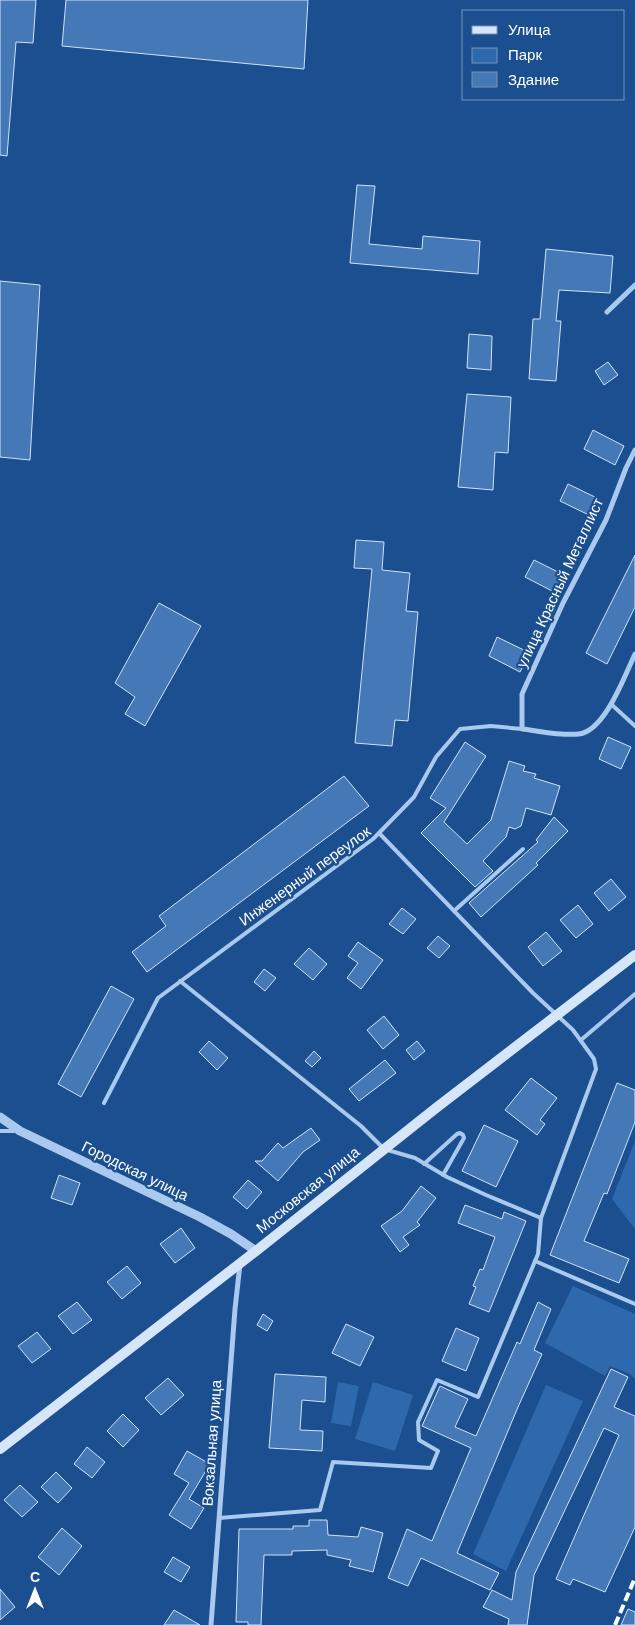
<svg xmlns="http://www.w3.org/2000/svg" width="635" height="1625" font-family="'DM Sans',sans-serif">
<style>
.green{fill:#2e69ad}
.building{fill:#4478b7;stroke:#cfe3fa}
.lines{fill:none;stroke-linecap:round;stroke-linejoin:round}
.service{stroke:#a9c9ee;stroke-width:4}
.minor{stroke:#a9c9ee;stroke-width:5}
.tertiary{stroke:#a9c9ee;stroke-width:9}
.secondary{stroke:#d6e6fa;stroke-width:10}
.rail{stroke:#fff;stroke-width:4;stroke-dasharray:9 4;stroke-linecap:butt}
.labels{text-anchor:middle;stroke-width:4.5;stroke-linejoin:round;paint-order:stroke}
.street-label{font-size:15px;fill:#fff;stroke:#1b4f8f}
</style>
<rect width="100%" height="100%" fill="#1b4f8f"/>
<!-- green -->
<g class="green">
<polygon points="635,1141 635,1229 612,1199"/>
<polygon points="573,1286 635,1314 635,1379 630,1374 610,1366 605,1376 545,1343"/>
<polygon points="338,1382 359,1386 351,1426 331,1423"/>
<polygon points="373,1382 413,1395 395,1451 355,1439"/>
<polygon points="546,1385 583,1401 506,1571 473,1554"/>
</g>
<!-- building -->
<g class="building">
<polygon points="0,0 36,0 33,43 16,42 7,156 0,155"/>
<polygon points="66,0 308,0 304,69 62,46"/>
<polygon points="357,185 375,186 369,244 422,249 423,236 480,241 478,274 350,263"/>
<polygon points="546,249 613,256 610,293 559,290 556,321 561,321 556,381 529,379 533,319 540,319"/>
<polygon points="0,281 40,285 30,460 0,457"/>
<polygon points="469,334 492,336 491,370 467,368"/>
<polygon points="608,362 618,375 604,385 595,371"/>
<polygon points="467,394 511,397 508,453 495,452 493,490 458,487"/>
<polygon points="593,430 624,446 615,465 584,449"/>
<polygon points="568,484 599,499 591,516 560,501"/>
<polygon points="356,540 384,542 382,570 410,573 406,611 418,612 408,721 395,720 392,746 355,743 372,569 354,568"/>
<polygon points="635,555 635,607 607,664 586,653"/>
<polygon points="534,560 564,575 556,593 525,577"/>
<polygon points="159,603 201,626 145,726 125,714 135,697 115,683"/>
<polygon points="497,637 530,653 520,672 489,656"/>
<polygon points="608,737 631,747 621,769 599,759"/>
<polygon points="465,742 486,756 444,822 467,844 491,820 509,761 525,766 523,771 536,774 534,778 560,786 551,815 526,808 521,826 515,829 509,827 506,837 483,861 493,871 475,887 421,833 446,808 430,798"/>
<polygon points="344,776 369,806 147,972 132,952 166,926 159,916"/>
<polygon points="554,817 568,831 536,863 538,865 481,917 469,903 538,842 536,840"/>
<polygon points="611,879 626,897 609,911 594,893"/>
<polygon points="578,905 593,924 576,938 560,920"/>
<polygon points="402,908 416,919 403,934 389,924"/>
<polygon points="546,932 562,951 543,966 528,947"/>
<polygon points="438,936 450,946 439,958 427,948"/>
<polygon points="358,942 383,960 361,989 347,978 358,963 348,956"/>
<polygon points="309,948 327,964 313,980 294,964"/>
<polygon points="264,969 276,978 265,991 254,982"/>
<polygon points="111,986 134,999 81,1097 58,1084"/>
<polygon points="384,1016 399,1035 383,1049 367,1030"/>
<polygon points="209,1041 228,1058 217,1070 199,1052"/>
<polygon points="417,1041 425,1051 414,1060 406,1050"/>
<polygon points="314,1051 321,1058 312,1067 305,1061"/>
<polygon points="385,1060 396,1073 359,1101 349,1089"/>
<polygon points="531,1078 557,1098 540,1120 545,1124 537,1135 505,1110"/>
<polygon points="617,1083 635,1090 635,1122 607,1194 604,1193 584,1241 629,1259 619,1283 550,1255"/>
<polygon points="484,1125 518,1141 496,1187 462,1171"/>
<polygon points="311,1128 320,1140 303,1152 278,1181 255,1161 262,1161 278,1143 283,1148"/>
<polygon points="59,1175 80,1183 72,1205 51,1198"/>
<polygon points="248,1180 262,1192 247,1209 233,1197"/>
<polygon points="421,1186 436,1198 417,1222 420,1225 403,1237 409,1245 400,1252 381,1226 402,1211"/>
<polygon points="465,1205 502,1219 504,1212 526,1221 489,1312 469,1304 476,1287 473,1286 480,1269 483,1270 495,1237 458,1223"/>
<polygon points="181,1228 195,1248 175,1263 160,1244"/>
<polygon points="127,1266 141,1283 122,1299 107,1282"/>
<polygon points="77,1302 92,1320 73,1334 58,1316"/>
<polygon points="538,1302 551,1309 534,1350 542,1354 518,1407 457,1553 499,1573 490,1590 421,1558 408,1586 388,1578 407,1529 432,1541 471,1448 422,1426 440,1386 468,1399 455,1427 476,1436 517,1342 520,1344"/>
<polygon points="263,1314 273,1321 267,1331 257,1325"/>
<polygon points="346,1324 374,1337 360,1366 332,1353"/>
<polygon points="456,1328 479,1338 466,1371 442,1361"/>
<polygon points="37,1332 51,1349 32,1363 18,1346"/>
<polygon points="611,1369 628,1377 614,1407 635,1416 635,1527 605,1592 573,1579 570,1585 556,1579 619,1435 604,1428 534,1575 527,1625 508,1625 509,1619 483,1607 492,1590 512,1600 516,1572"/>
<polygon points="275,1374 326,1377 325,1402 302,1400 300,1430 323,1431 322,1451 269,1448"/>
<polygon points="168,1378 184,1395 161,1415 145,1398"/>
<polygon points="123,1414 139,1430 123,1447 107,1431"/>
<polygon points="87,1447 105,1462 92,1478 74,1464"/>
<polygon points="187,1451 210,1464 189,1499 204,1508 191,1529 169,1515 189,1483 174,1474"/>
<polygon points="56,1472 72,1488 58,1503 41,1487"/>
<polygon points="20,1485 38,1502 22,1517 4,1500"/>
<polygon points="309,1520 327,1520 328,1535 358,1537 361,1527 383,1533 373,1572 349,1566 351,1560 327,1555 327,1550 292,1551 292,1555 264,1555 261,1625 248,1625 248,1622 236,1622 239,1529 293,1529 293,1526 309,1526"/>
<polygon points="62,1528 82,1546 59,1575 38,1557"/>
<polygon points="173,1557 190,1567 181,1582 164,1572"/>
<polygon points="0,1589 15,1607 0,1620"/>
<polygon points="628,1609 635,1612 635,1625 621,1625"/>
<polygon points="174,1610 200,1625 164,1625"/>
</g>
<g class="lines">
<!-- service -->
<g class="service">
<polyline points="611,704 635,726"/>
<polyline points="379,833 414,797 436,757 460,729 491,726 522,729"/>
<polyline points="454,911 523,849"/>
<polyline points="180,981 361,1126 384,1149 415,1158 447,1177 486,1195 541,1218"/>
<polyline points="581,1040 635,994"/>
<polyline points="104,1103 158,998 373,839 379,833 533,993 573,1030 594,1059 596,1069 541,1218 538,1254 478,1397 437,1380 418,1422 419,1440 438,1451 431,1468 333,1462 320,1510 219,1518"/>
<polyline points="0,1131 18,1131"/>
<polyline points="424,1164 457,1134 460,1133 463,1135 464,1138 443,1175"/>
<polyline points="535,1261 635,1304"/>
</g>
<!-- minor -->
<g class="minor">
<polyline points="607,312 635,285"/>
<path d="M 635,450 L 626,468 L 606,520 L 563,603 L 522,694 L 522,729 C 540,731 561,736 579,734 C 605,731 625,675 635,654"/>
<polyline points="211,1625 235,1309 240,1264"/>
</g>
<!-- tertiary -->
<polyline class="tertiary" points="0,1117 20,1131 200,1217 231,1234 256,1251"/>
<!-- secondary -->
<polyline class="secondary" points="0,1449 256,1251 436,1108 635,955"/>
<!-- rail -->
<polyline class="rail" points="615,1625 635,1578"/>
</g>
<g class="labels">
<!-- street labels -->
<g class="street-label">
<text transform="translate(560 583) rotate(-65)" y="5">улица Красный Металлист</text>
<text transform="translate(305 876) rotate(-36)" y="5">Инженерный переулок</text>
<text transform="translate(135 1171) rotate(26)" y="5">Городская улица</text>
<text transform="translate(308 1190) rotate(-39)" y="5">Московская улица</text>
<text transform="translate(212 1443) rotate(-86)" y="5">Вокзальная улица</text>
</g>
</g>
<!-- legend -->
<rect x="462" y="10" width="162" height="90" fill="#1b4f8f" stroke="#7695bc"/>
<rect x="472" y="26" width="25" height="8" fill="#d6e6fa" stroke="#7695bc"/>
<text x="508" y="35" font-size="15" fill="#ffffff">Улица</text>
<rect x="472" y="48" width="25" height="15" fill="#2e69ad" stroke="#7695bc"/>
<text x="508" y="60" font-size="15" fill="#ffffff">Парк</text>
<rect x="472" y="72" width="25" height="15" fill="#4478b7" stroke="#7695bc"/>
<text x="508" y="85" font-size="15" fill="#ffffff">Здание</text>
<!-- north arrow -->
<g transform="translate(35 1590)" stroke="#1b4f8f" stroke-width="4" paint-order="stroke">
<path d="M0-4L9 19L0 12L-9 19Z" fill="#ffffff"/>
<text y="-8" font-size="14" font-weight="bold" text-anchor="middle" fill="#ffffff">С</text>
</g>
</svg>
